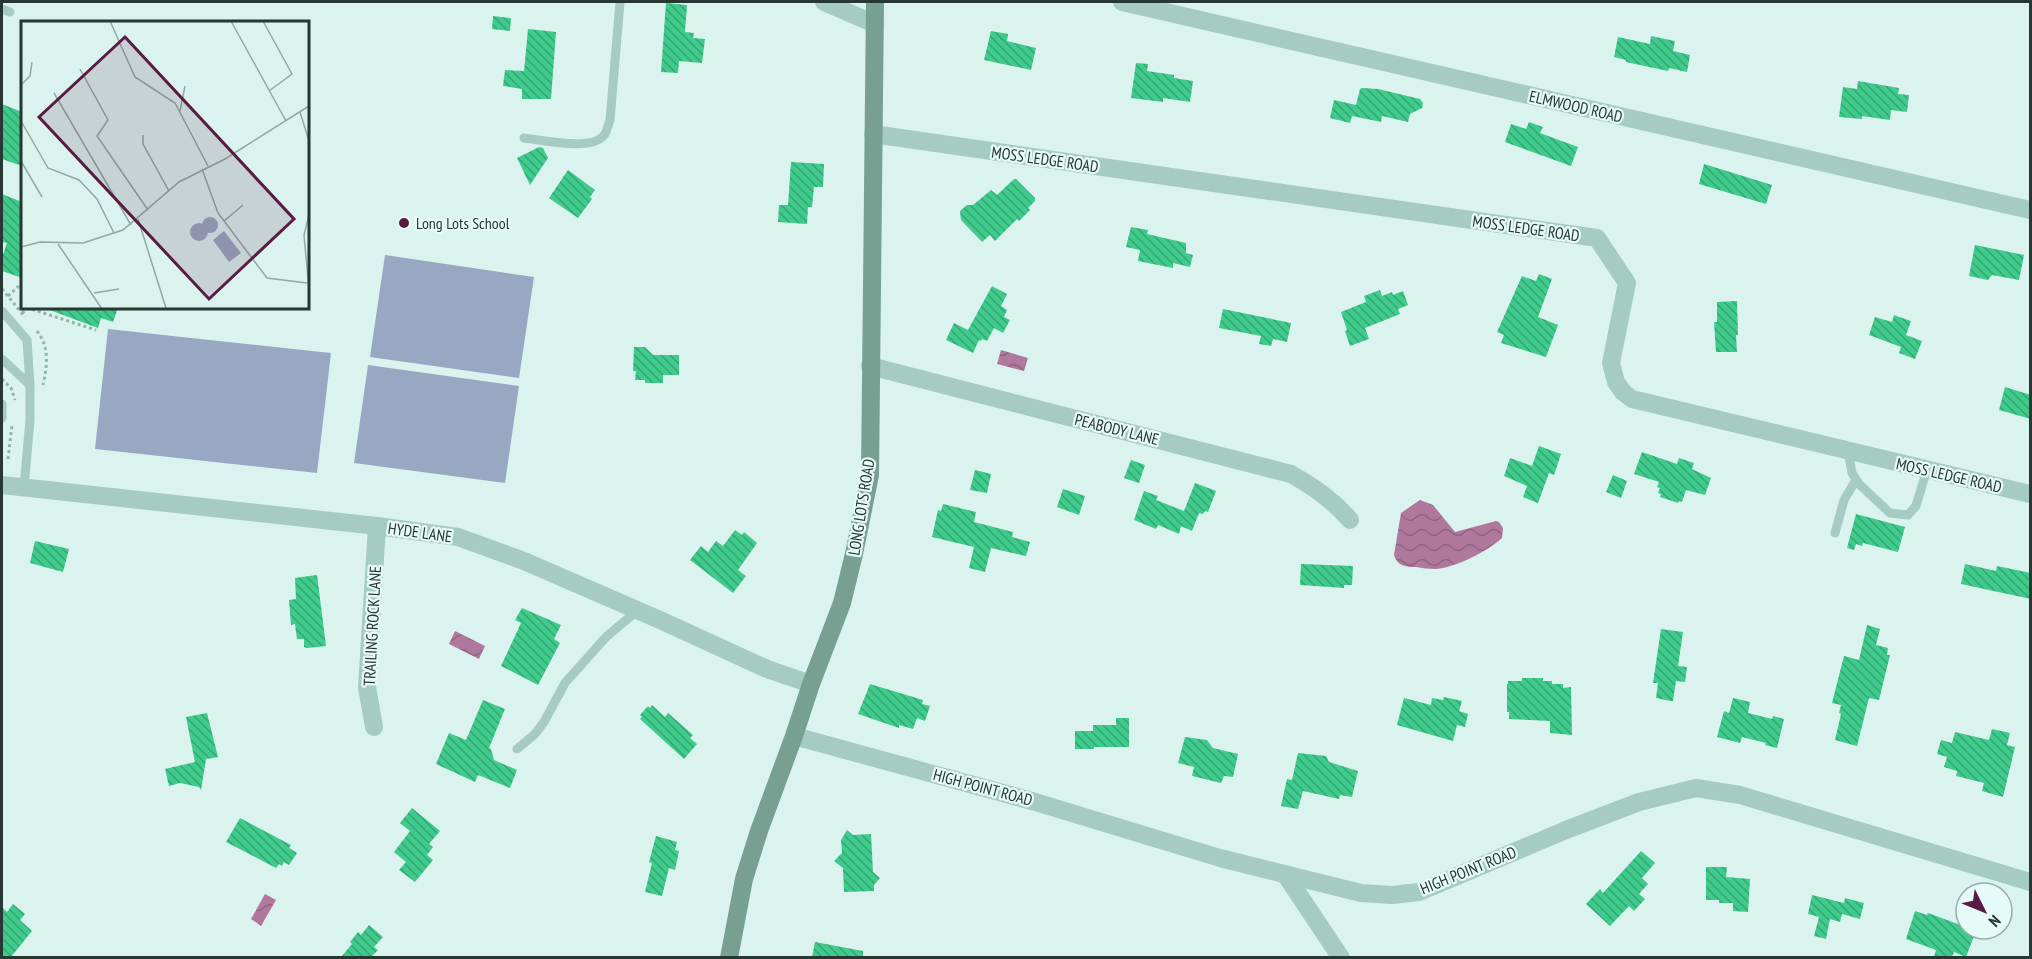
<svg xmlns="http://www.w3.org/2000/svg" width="2032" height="959" font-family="'PT Sans Narrow',sans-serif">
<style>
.pitch{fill:#99a8c2}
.water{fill:url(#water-waves)}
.building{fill:url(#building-back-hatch)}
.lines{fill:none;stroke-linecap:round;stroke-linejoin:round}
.path{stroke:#8fb7ad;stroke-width:3;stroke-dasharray:3 3;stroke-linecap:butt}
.lane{stroke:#a5cbc2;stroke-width:9}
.street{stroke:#a5cbc2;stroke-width:18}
.secondary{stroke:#779f92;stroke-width:18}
.poi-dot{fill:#5a1b42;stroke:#e6faf7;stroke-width:2}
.labels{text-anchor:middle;stroke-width:4.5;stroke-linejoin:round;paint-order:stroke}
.street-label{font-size:16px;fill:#273731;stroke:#e6faf7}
.poi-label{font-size:16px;fill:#273731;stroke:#e6faf7;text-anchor:start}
.inset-road{fill:none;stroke:#92a8a3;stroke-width:1.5}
.view{fill:#5a1b42;fill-opacity:0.15;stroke:#5a1b42;stroke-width:3}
.inset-edge{fill:none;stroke:#273731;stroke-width:3}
</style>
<defs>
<pattern id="water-waves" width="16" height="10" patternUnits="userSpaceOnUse" patternTransform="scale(1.5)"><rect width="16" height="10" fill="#b1789d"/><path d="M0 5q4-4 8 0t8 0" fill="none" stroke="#906381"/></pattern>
<pattern id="building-back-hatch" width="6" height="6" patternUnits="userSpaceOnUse" patternTransform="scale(1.5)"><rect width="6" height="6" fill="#3fcb8c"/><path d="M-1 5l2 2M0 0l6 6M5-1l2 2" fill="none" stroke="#35a673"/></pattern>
</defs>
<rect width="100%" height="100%" fill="#daf3ef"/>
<!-- pitch -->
<g class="pitch">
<polygon points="385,255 534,277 519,378 370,357"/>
<polygon points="108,329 331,353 317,473 95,449"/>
<polygon points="368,365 519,386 505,483 354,463"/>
</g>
<!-- water -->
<g class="water">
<polygon points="1001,350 1028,358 1024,371 997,364"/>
<path d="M 1420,500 L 1433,505 L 1455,532 L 1496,521 L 1499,522 L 1503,528 L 1502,538 C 1488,551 1455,568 1435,569 C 1429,569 1422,568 1416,567 C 1406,567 1397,566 1394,555 L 1401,513 Z"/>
<polygon points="455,631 485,646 479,659 449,644"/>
<polygon points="265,894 276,900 261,926 251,919"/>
</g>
<!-- building -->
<g class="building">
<polygon points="666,3 687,5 685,32 694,33 693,38 705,39 702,63 679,61 678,73 661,72"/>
<polygon points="493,16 511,18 510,31 492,29"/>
<polygon points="528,29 556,32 551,99 522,99 522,89 503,86 505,70 524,71"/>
<polygon points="991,31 1008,34 1007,41 1036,48 1031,70 984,60"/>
<polygon points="1651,36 1675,41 1673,51 1690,55 1687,72 1669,68 1668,71 1626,62 1626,60 1614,57 1618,37 1650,44"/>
<polygon points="1136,63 1148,64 1147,71 1174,75 1174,78 1193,81 1190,102 1163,98 1163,102 1131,98"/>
<polygon points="1858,81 1899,88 1898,94 1909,95 1907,112 1891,110 1890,120 1862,116 1862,119 1839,117 1843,87 1857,89"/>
<polygon points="1362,88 1378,89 1420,99 1423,103 1422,108 1410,114 1408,122 1382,116 1381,122 1352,116 1350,123 1330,118 1334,100 1356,105 1360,89"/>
<polygon points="2,104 22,112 22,166 2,159"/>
<polygon points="1529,122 1543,127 1540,133 1578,147 1571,166 1505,142 1511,124 1526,129"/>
<polygon points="539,147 543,148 548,158 530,185 517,158"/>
<polygon points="791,162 824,164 823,187 814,187 812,207 808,207 807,224 778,222 779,205 788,205"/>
<polygon points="1704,164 1772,185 1766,204 1699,184"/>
<polygon points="568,170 595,190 590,197 592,199 578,218 549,198"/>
<polygon points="1014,179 1016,179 1035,198 1035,201 1028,208 1030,210 1019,221 1017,219 995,241 990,235 982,242 961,220 960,211 967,205 973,205 991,190 997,195"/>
<polygon points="2,194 22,202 22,278 2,271 2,257 7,243 2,242"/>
<polygon points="1131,227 1148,230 1147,234 1186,243 1186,253 1193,255 1190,267 1173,263 1173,268 1138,261 1140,250 1126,247"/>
<polygon points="1975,245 2024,255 2019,280 1992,275 1988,280 1969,276"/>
<polygon points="1539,274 1552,279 1538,317 1558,325 1546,357 1501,343 1504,335 1497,332 1522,276 1536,281"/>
<polygon points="992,286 1007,294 1001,306 1007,310 1004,317 1010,320 1003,333 994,328 987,341 982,339 981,341 979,340 973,353 946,340 954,323 968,330"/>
<polygon points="1380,290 1382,296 1392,292 1393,295 1403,291 1408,305 1398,309 1400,314 1365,328 1369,339 1350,346 1345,331 1347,330 1341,312 1366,302 1364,296"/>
<polygon points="1737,301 1738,335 1736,335 1737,352 1716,352 1714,322 1717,322 1717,302"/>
<polygon points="47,308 118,308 113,322 101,318 98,328 47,309"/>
<polygon points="1223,309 1291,323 1287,342 1273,339 1271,346 1259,344 1261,336 1219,328"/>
<polygon points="1894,315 1911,321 1906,335 1922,341 1915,359 1899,353 1901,347 1869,335 1875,317 1892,322"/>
<polygon points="634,347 645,347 653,355 679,355 679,375 663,375 663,383 645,383 645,380 635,380 636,371 633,371"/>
<polygon points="2005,387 2031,395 2031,419 1999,410"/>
<polygon points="1539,446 1561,454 1554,475 1549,473 1538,503 1523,497 1527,486 1504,476 1510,458 1532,466"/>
<polygon points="1642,452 1677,464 1679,458 1694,463 1692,469 1711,478 1705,495 1686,490 1682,502 1679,501 1678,503 1660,497 1661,494 1658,493 1660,488 1657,487 1659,482 1634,474"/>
<polygon points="1131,460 1145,465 1139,483 1124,478"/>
<polygon points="975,470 991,474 987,493 970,490"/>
<polygon points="1613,475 1627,481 1621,498 1606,492"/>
<polygon points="1195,483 1216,491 1208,512 1205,511 1203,514 1199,513 1192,531 1181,526 1179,534 1158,525 1156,529 1134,520 1144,491 1158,496 1156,500 1184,511"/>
<polygon points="1063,489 1085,496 1079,515 1057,507"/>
<polygon points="943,504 976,512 974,522 1013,532 1012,537 1030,542 1026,556 991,548 985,572 969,568 974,547 932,537 938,510 941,511"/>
<polygon points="1856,514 1905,527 1898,552 1863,543 1862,546 1856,544 1854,550 1847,548"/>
<polygon points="735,530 742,535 744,532 757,543 738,570 746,576 733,593 690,560 701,546 708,552 716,541 723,546"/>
<polygon points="35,541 69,549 63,572 30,563"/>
<polygon points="1301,564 1353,566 1352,585 1344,585 1344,588 1300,585"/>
<polygon points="1965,564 1996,571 1997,566 2031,573 2031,599 1961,584"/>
<polygon points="317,575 326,646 307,648 304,647 304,639 297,639 295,624 291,625 289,600 296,599 295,578"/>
<polygon points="522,608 561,625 554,639 560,643 538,685 501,666 521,623 515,620"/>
<polygon points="1867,625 1880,629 1876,645 1888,648 1887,655 1890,655 1879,700 1869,698 1857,746 1835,740 1841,714 1839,713 1841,705 1832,703 1844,656 1859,660"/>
<polygon points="1661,629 1683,632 1678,666 1687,667 1685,682 1676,681 1673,701 1671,701 1656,698 1658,683 1653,683"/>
<polygon points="1522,678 1543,678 1543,681 1552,681 1552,684 1563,684 1563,688 1571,687 1572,735 1550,733 1550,721 1509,719 1509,712 1507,712 1507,684 1508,684 1508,681 1522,681"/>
<polygon points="870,684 923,700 922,704 930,706 925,721 917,718 913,729 899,725 899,728 858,714"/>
<polygon points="1444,697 1462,701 1459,711 1468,714 1465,727 1457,725 1453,741 1397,725 1404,698 1431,705 1432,698 1443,700"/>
<polygon points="1733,698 1750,702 1748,713 1772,719 1773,716 1784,719 1777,748 1765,745 1766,743 1742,737 1740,743 1717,737 1724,711 1729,713"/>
<polygon points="483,700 505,709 489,748 491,749 494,760 517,770 510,788 478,775 475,782 436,764 449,733 466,740"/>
<polygon points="652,705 665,717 668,713 693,735 690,738 697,744 684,759 640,719 642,717 640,715 648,706 650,708"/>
<polygon points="207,713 218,757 206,759 201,790 199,787 180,783 169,786 165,769 195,762 186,717"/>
<polygon points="1116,718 1129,718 1129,747 1094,747 1094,749 1075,749 1075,731 1093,731 1093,725 1116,725"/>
<polygon points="1992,729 2010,733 2007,745 2015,747 2003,797 1982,791 1984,783 1956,776 1957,771 1944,767 1947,757 1937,754 1941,740 1952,743 1955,732 1989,740"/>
<polygon points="1185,737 1207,740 1213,748 1238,754 1233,777 1224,776 1221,783 1192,776 1194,767 1178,763"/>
<polygon points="1298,753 1326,756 1329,762 1358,771 1352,797 1340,795 1339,799 1303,791 1298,809 1281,806 1287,779 1292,780"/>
<polygon points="412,808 440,831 429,844 433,847 427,855 433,860 415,882 399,870 406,862 394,852 410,831 400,823"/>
<polygon points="240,818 291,845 289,848 297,853 289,865 284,862 282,866 279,864 276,868 226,842"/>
<polygon points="847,830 853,835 871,834 873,872 880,878 874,885 874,891 844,892 843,868 834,861 842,853 841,840"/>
<polygon points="656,836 677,842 675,850 679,851 675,870 669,868 662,896 645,892 652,863 649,862"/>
<polygon points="1641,851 1655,863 1642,878 1648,884 1639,894 1645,899 1634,911 1629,906 1610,926 1586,904 1600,889 1603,893"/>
<polygon points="1706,867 1727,867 1726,877 1750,879 1748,912 1733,911 1733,903 1719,903 1719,900 1706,900"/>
<polygon points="1812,895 1844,903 1845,898 1864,903 1860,919 1842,914 1840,922 1830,919 1826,939 1814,936 1819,917 1808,914"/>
<polygon points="13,904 25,914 20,920 32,931 11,957 2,957 2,907 7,912"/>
<polygon points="1915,911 1927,915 1928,913 1966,927 1966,929 1976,931 1966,957 1954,952 1952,957 1934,957 1936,950 1906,939"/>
<polygon points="369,925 383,937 374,947 378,950 371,957 341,957 352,944 350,942 358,932 361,935"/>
<polygon points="815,942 863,951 863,957 812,957"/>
</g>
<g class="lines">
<!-- path -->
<g class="path">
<polyline points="2,289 25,317"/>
<polyline points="8,296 22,283"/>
<polyline points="22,313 28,308 96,330"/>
<path d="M 37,331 C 50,348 47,366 43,385"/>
<polyline points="2,379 11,388 15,400"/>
<polyline points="8,459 12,425"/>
</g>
<!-- lane -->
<g class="lane">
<polyline points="2,9 10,12"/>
<path d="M 524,138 C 543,140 594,152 605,134 C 607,131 608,125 610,120 L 620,2"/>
<polyline points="2,311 27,340 30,385 30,420 24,487"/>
<polyline points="2,359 30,385"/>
<polyline points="2,404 2,418"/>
<polyline points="1848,451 1852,473 1859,484 1890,513 1908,515 1916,506 1927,469"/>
<polyline points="1835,533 1844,500 1856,480"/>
<polyline points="517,749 535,734 544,722 565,683 606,637 638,610"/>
</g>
<!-- street -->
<g class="street">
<polyline points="824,2 875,24"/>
<polyline points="1122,2 2030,210"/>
<polyline points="873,134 1597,238 1627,283 1611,363 1616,382 1623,392 1632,399 2030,494"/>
<path d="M 870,366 L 1291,474 C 1314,487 1333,500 1350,520"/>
<polyline points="2,485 377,526 458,537 524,561 660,620 767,669 811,684"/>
<polyline points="374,727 367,687 377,526"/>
<polyline points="794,736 1032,801 1220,858 1361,893 1392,895 1419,892 1566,830 1639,802 1696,788 1740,795 2030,882"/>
<polyline points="1285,874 1341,958"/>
</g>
<!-- secondary -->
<polyline class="secondary" points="729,958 744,879 759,831 794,736 811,684 842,603 854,554 870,475 875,2"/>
</g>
<!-- markers -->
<circle class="poi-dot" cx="404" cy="223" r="6"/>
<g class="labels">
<!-- street labels -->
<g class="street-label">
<text transform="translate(1576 106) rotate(13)" y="6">ELMWOOD ROAD</text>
<text transform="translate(1045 159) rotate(8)" y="6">MOSS LEDGE ROAD</text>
<text transform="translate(1526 228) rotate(8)" y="6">MOSS LEDGE ROAD</text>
<text transform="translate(1117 429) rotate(14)" y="6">PEABODY LANE</text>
<text transform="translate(1949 475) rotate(13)" y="6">MOSS LEDGE ROAD</text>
<text transform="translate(861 507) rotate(-81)" y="6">LONG LOTS ROAD</text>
<text transform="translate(420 532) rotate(8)" y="6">HYDE LANE</text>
<text transform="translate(372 626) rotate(-87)" y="6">TRAILING ROCK LANE</text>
<text transform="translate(983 787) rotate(15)" y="6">HIGH POINT ROAD</text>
<text transform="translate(1468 870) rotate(-22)" y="6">HIGH POINT ROAD</text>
</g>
<!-- poi labels -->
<g class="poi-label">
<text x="416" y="229">Long Lots School</text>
</g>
</g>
<!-- overview -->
<g transform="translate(21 21)">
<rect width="288" height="288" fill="#daf3ef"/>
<path d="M181 204a8 8 0 1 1 16 0a8 8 0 1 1-16 0ZM169 211a9 9 0 1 1 18 0a9 9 0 1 1-18 0ZM 203,210 L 220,232 L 208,241 L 192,219 Z" fill="#99a8c2"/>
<path class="inset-road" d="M 89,0 L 114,56 L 154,82 L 187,145M 210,0 L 265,100M 242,0 L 271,53 L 248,70M 59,48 L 87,99 L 76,115 L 127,189M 0,64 L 9,55 L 11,41M 33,72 L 110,204M 159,90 L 164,65M 279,91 L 288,120M 0,100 L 27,147 L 58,159 L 76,178 L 93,212M 122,114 L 122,123 L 148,170M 0,140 L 21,176M 181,148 L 197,192 L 246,257 L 286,262M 288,194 L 283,214 L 288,268M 117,198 L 145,287M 203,200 L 222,184M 37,223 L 81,288M 0,226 L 19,221 L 62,222 L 102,209 L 158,161 L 204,138 L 288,85M 73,272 L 98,268"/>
<path class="view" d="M 104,16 L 273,198 L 188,278 L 18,96 Z"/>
<rect width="288" height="288" class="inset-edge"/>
</g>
<!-- border -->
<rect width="2032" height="959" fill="none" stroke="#273731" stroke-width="6"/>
<!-- north arrow -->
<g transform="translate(1984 911) rotate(133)"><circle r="28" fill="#e6faf7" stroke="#9aaca8" stroke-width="1.5"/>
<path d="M0-4.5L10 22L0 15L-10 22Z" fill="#5a1b42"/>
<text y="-9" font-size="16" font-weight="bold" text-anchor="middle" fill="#273731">N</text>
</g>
</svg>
